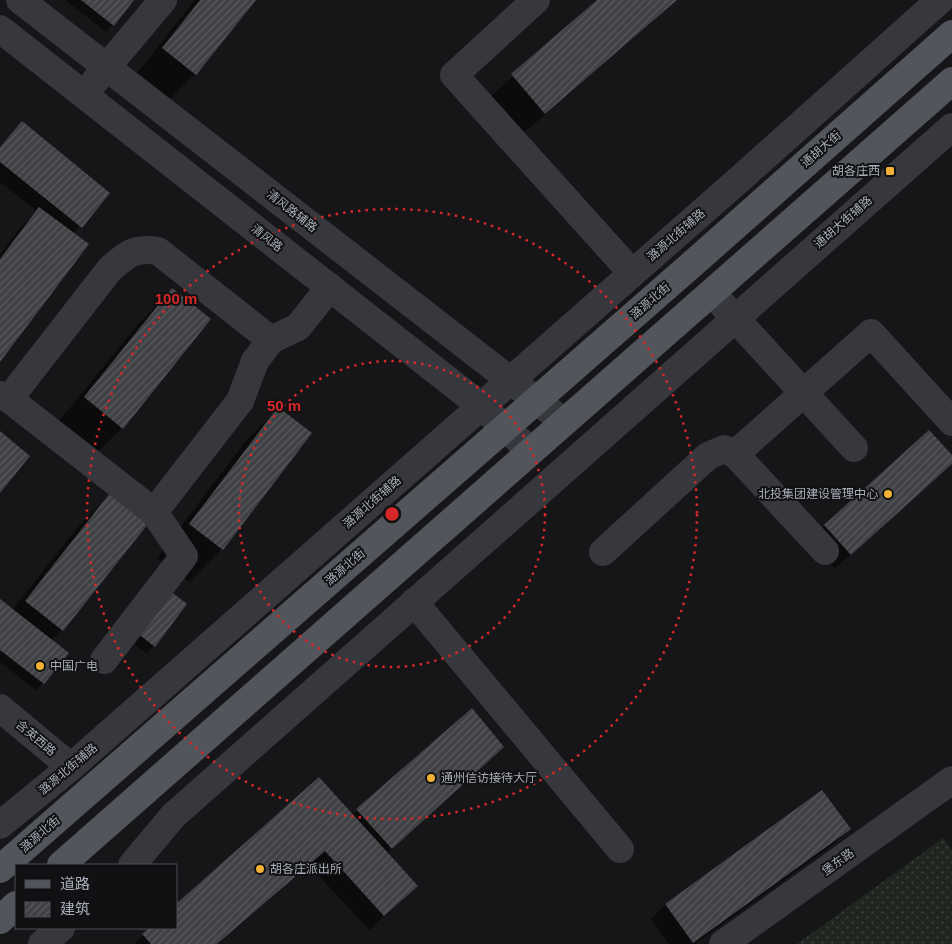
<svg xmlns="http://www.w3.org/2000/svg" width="952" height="944" font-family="Helvetica,'Noto Sans SC',sans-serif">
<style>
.grass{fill:url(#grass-dots)}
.shadow{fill:#0007}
.building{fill:url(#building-hatch)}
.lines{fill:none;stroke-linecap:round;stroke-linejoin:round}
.minor{stroke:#37383d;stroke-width:28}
.major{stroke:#53555c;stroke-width:28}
.ring{fill:none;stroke:#d62828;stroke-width:2.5;stroke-dasharray:2.5 5}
.poi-dot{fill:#f2b134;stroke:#111113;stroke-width:2}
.labels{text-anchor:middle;stroke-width:4;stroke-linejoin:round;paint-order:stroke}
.street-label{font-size:12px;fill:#a8adb8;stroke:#111113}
.poi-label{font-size:12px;fill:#a8adb8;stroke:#111113;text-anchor:start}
.centre{fill:#d62828;stroke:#111113;stroke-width:2.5}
.ring-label{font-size:15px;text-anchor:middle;font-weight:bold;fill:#d62828;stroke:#111113;stroke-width:4;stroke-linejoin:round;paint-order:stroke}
</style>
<defs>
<pattern id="grass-dots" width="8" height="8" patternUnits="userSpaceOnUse" patternTransform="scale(1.25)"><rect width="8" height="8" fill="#1e261f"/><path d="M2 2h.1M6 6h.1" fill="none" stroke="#3c433d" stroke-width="1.8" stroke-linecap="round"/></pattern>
<pattern id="building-hatch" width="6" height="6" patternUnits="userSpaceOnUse" patternTransform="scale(1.25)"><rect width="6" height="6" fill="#404145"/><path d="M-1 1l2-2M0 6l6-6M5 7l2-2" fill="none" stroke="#595a5e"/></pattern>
</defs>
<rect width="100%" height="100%" fill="#161618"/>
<!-- grass -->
<polygon class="grass" points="943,838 952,850 952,944 797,944"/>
<!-- shadow -->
<g class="shadow">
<polygon points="65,0 133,0 106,32"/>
<polygon points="195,0 255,0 195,74 162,107 130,82"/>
<polygon points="598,0 677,0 524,133 491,96"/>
<polygon points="22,122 108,193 73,234 0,360 0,254 19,229 37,211 0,182 0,146"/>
<polygon points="172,290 122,428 88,461 51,431 139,323"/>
<polygon points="278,409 222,549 189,582 157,558 245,442"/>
<polygon points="929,432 952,457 952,463 835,568 810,540"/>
<polygon points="110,495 62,630 51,641 43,683 36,690 0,662 0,601 12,610 77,528"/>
<polygon points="161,599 154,646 146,653 130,640"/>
<polygon points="472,710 503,747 387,853 402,900 369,930 309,865 218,944 134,944 151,928 176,928 352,815"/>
<polygon points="822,792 849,829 835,843 695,944 669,944 651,919 665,905"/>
</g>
<!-- building -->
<g class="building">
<polygon points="81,0 134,0 114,26"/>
<polygon points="200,0 256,0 196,75 162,48"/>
<polygon points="597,0 677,0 545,114 511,74"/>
<polygon points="22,121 110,193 82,228 0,162 0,147"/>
<polygon points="39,207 89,244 0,362 0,259"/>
<polygon points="172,288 211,319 123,429 84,397"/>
<polygon points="278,407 312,433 223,550 189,524"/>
<polygon points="929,430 952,455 952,464 851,555 824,525"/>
<polygon points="0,431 30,456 0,493"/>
<polygon points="110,493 148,524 63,631 25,601"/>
<polygon points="169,590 187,604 155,647 136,632"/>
<polygon points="0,599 69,653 44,684 0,650"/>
<polygon points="472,708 504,747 392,849 356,809"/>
<polygon points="319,777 418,886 384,916 325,851 217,944 151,944 142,934 149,928 176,928 176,904"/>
<polygon points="822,790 851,829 693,943 665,904"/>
</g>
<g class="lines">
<!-- minor -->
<g class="minor">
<polyline points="20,0 564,422"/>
<polyline points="536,0 454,75 632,273"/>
<polyline points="0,29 481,406 531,451"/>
<polyline points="95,81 163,0"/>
<polyline points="723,305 854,448"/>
<polyline points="0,395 9,399 154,512 184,556 104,660"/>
<path d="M 9,399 L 110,269 C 127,254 135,247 158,251 L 271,340"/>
<polyline points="735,454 871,333 952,422"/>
<polyline points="154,512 240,401 255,361 271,340 298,327 330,287"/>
<polyline points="603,552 708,456 724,449 735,454 825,551"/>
<polyline points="414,602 620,849"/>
<polyline points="0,708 71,767"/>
<polyline points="0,825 71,767 742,177 940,0"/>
<polyline points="132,865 173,816 952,127"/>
<polyline points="42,944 61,928"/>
<polyline points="723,944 952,780"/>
</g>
<!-- major -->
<g class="major">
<polyline points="61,865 952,81"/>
<polyline points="0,869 690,266 952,34"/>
<polyline points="0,920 16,905"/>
</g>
</g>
<!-- distance rings -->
<g class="ring">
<circle cx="392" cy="514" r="153"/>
<circle cx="392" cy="514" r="305"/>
</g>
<!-- markers -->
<g class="poi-dot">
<rect x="885" y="166" width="10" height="10" rx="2.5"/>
<circle cx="888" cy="494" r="5"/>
<circle cx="40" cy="666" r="5"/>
<circle cx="431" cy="778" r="5"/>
<circle cx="260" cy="869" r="5"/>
</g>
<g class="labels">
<!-- street labels -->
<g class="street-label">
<text transform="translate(821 149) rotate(-41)" y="4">通胡大街</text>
<text transform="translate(292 211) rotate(38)" y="4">清风路辅路</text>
<text transform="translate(843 222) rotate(-41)" y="4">通胡大街辅路</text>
<text transform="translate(676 235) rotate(-41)" y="4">潞源北街辅路</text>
<text transform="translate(267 238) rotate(38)" y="4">清风路</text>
<text transform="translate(650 301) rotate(-41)" y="4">潞源北街</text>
<text transform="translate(372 502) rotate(-41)" y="4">潞源北街辅路</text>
<text transform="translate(345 567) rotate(-41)" y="4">潞源北街</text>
<text transform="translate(36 738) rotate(40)" y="4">含英西路</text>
<text transform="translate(68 769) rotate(-40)" y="4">潞源北街辅路</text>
<text transform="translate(40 834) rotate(-41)" y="4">潞源北街</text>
<text transform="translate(838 862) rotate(-36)" y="4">堡东路</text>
</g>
<!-- poi labels -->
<g class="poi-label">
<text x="880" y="175" text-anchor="end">胡各庄西</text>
<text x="878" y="498" text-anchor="end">北投集团建设管理中心</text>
<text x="50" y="670">中国广电</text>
<text x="441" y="782">通州信访接待大厅</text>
<text x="270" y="873">胡各庄派出所</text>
</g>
</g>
<circle cx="392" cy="514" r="8" class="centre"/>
<g class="ring-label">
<text x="176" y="304">100 m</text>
<text x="284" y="411">50 m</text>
</g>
<!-- legend -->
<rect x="15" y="864" width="162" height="65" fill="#111113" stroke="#4d4f55"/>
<rect x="25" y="880" width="25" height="8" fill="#53555c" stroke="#4d4f55"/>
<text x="60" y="889" font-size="15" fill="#a8adb8">道路</text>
<rect x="25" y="902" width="25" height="15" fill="url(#building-hatch)" stroke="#4d4f55"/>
<text x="60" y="914" font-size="15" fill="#a8adb8">建筑</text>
</svg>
